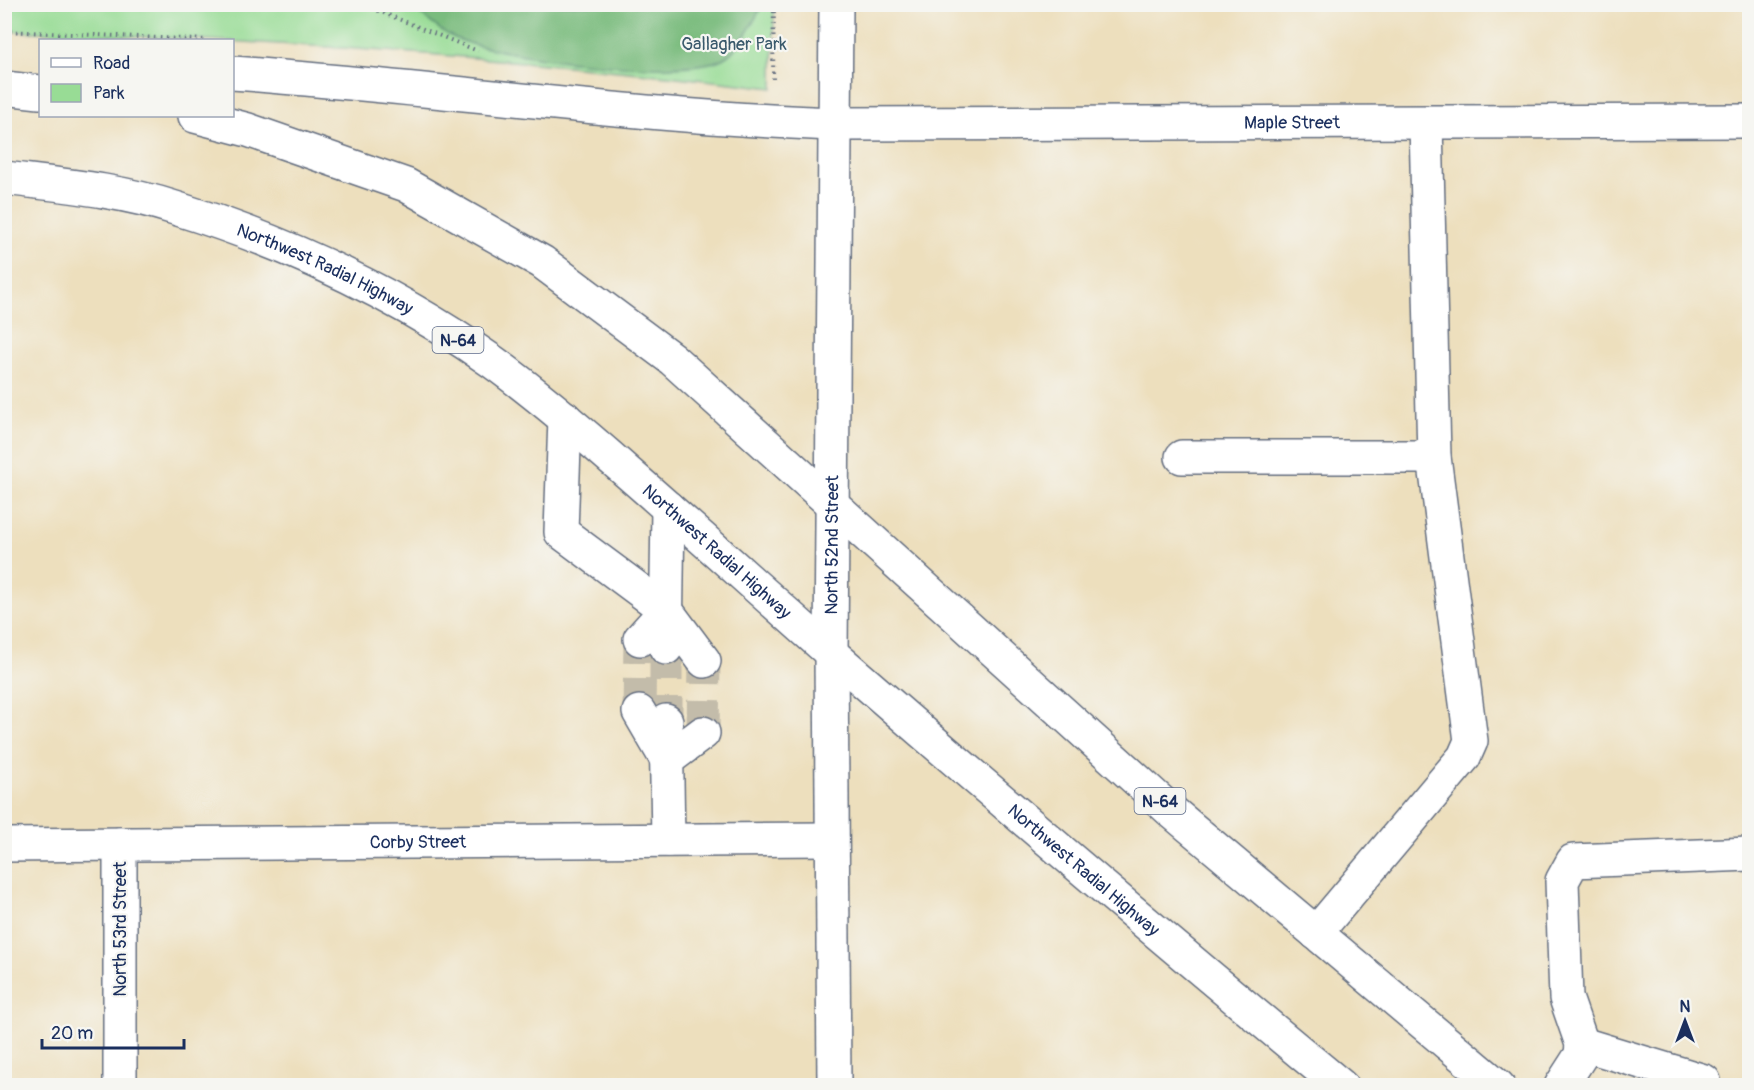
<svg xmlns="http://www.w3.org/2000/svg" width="1754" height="1090" font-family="Pangolin,sans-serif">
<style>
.green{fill:#98dc95;stroke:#5a867a;stroke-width:1.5}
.forest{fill:#7abc7e;stroke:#4a766e;stroke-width:1.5}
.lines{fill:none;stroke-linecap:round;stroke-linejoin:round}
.minor-tunnel{stroke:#c3bcaa;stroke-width:33;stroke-dasharray:33 16;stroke-linecap:butt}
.minor-casing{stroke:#646d7f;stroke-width:36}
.major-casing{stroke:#646d7f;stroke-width:36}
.path{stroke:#646d7f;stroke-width:4;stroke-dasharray:1.5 4.5;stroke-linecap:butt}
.minor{stroke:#fff;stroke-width:33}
.major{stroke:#fff;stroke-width:33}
.labels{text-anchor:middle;stroke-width:4.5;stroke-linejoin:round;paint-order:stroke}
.shield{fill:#f6f6f2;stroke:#5d6b8a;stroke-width:1.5}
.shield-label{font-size:16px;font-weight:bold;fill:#1b2f5e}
.park-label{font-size:18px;fill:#3a5a6c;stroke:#f6f6f2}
.street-label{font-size:18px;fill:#1b2f5e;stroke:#f6f6f2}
</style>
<rect width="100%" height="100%" fill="#f6f6f2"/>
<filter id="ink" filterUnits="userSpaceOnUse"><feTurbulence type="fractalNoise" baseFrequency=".0167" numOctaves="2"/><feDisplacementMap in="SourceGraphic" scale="12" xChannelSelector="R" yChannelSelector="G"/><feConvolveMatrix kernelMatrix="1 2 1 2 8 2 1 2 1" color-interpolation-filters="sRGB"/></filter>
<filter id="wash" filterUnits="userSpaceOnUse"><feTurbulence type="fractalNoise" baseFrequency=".008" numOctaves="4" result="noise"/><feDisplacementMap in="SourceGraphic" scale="24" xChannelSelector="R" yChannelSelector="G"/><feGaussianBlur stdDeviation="1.35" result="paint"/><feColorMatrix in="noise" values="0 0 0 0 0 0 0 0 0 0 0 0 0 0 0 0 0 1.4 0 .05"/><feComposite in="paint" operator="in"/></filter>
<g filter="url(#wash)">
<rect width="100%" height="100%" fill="#eddfbd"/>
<!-- green -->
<path class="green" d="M 5,4 L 774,5 L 773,88 C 517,57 261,40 5,31 Z"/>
<!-- forest -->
<path class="forest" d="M 409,5 L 762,5 C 755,20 738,52 722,59 C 680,79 496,58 453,37 C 437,30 423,15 409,5 Z"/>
</g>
<g filter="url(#ink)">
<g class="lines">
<!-- minor-tunnel -->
<g class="minor-tunnel">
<polyline points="666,648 666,721"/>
<polyline points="639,712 640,639"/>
<polyline points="703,733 704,661"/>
</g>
<!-- minor casing -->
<g class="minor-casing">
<g id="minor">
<path id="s1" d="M 836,124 L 1750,121"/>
<polyline points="565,418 561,532 666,610 704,661"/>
<polyline points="1182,457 1434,457"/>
<polyline points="640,639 666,610"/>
<polyline points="666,648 668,508"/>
<polyline points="831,653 834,1086"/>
<polyline points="639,712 667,760 703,733"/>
<polyline points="666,721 668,840"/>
<polyline points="120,844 120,1086"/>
<path id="s2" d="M 4,845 L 832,839"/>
<polyline points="1316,933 1464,757 1471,741 1434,457 1426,123"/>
<polyline points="1582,1044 1704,1081"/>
<polyline points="1561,1086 1581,1055 1582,1044 1566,998 1562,881 1573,861 1750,854"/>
</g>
</g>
<!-- major casing -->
<g class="major-casing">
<g id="major">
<path d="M 232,73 C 434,87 634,117 836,124"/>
<polyline points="4,88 40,92"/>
<polyline points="195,116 248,130 406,185 542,262 672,359 1170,810 1498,1086"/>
<path id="s3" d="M 4,178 C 61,185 121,190 175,208 C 288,243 397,294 493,362 C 540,396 584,434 627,472 C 696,532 763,593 831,653 C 999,799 1169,944 1341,1086"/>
<path id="s4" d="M 831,653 L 836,4"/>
</g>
</g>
<!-- path -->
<g class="path">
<polyline points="361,4 478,51"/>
<polyline points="4,31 207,40"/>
<polyline points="773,79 774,4"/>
</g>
<!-- minor -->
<use href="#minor" class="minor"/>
<!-- major -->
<use href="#major" class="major"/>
</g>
</g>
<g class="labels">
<!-- shield labels -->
<g class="shield">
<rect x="432.5" y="327" width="51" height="26" rx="4.5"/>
<rect x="1134.5" y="788" width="51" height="26" rx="4.5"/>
</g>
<g class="shield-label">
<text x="458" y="346">N-64</text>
<text x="1160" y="807">N-64</text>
</g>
<!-- park labels -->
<g class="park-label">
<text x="734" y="50">Gallagher Park</text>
</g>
<!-- street labels -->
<g class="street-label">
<text dy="6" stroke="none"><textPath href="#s1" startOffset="456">Maple Street</textPath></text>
<text dy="6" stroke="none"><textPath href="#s3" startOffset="336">Northwest Radial Highway</textPath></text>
<text dy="6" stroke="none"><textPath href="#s4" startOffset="108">North 52nd Street</textPath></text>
<text dy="6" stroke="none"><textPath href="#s3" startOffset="822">Northwest Radial Highway</textPath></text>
<text dy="6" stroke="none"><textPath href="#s2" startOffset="414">Corby Street</textPath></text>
<text dy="6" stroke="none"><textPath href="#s3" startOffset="1308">Northwest Radial Highway</textPath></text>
<text transform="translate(120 929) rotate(-90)" y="6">North 53rd Street</text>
</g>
</g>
<!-- margin -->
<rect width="1754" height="1090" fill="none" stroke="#f6f6f2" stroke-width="24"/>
<!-- legend -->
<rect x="39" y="39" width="195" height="78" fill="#f6f6f2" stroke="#9ea6b7" stroke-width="1.5"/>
<rect x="51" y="58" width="30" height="9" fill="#ffffff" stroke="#9ea6b7" stroke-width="1.5"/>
<text x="93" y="69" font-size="18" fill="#1b2f5e">Road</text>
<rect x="51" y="84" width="30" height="18" fill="#98dc95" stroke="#9ea6b7" stroke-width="1.5"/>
<text x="93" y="99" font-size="18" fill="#1b2f5e">Park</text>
<!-- north arrow -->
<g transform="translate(1685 1021)" stroke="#f6f6f2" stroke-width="4.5" paint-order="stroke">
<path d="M0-4.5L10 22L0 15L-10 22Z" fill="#1b2f5e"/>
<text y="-9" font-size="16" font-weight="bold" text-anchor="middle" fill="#1b2f5e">N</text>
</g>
<!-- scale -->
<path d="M42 1039v9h142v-9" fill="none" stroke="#1b2f5e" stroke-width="3"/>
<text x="51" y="1039" font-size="18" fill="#1b2f5e" stroke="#f6f6f2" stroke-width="4.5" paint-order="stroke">20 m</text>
</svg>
